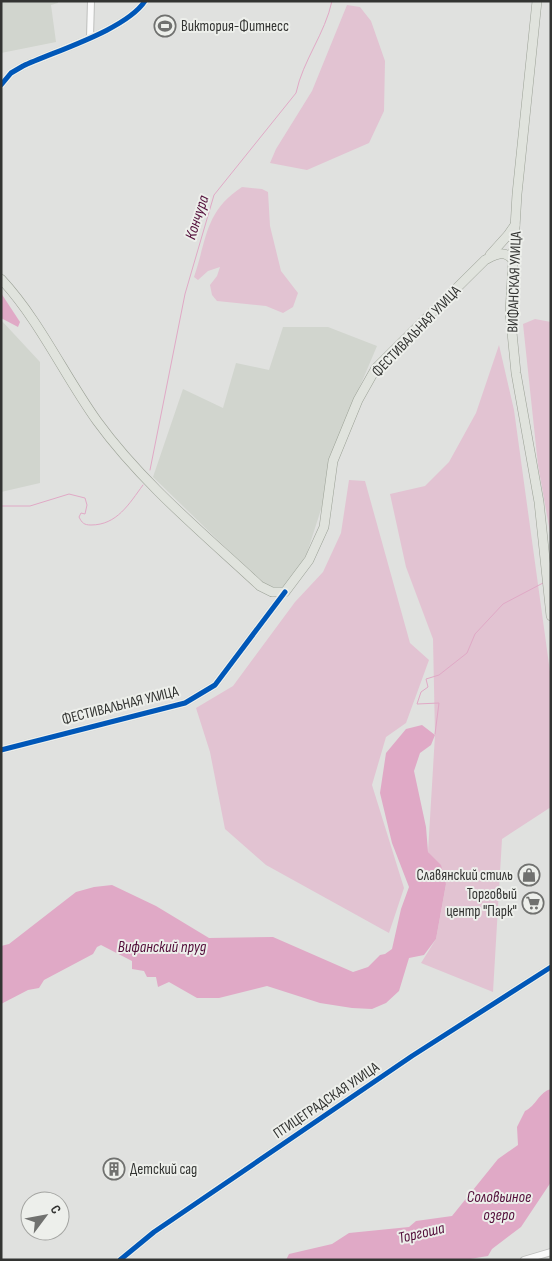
<svg xmlns="http://www.w3.org/2000/svg" width="552" height="1261" font-family="'Sofia Sans Condensed',sans-serif">
<style>
.built{fill:#d1d5ce}
.green{fill:#e2c3d2}
.water{fill:#e0a9c6}
.lines{fill:none;stroke-linecap:round;stroke-linejoin:round}
.stream{stroke:#e0a9c6;stroke-width:1}
.minor-casing{stroke:#bebfbd;stroke-width:8}
.major-casing{stroke:#9ba196;stroke-width:10}
.minor{stroke:#fafafa;stroke-width:6}
.major{stroke:#e0e3dd;stroke-width:9}
.cycleway-casing{stroke:#edefeb;stroke-width:8}
.cycleway{stroke:#0057b8;stroke-width:5}
.labels{text-anchor:middle;stroke-width:4;stroke-linejoin:round;paint-order:stroke}
.poi-label{font-size:15px;fill:#333432;stroke:#edefeb;text-anchor:start}
.street-label{font-size:15px;fill:#333432;stroke:#edefeb}
.water-label{font-size:16px;font-style:italic;fill:#530e3a;stroke:#edefeb}
</style>
<rect width="100%" height="100%" fill="#e0e1df"/>
<!-- built -->
<g class="built">
<polygon points="1,1 58,1 58,3 51,5 56,42 1,53"/>
<polygon points="1,320 40,362 40,483 1,492"/>
<polygon points="283,327 328,327 377,346 333,450 324,500 307,553 285,592 262,583 153,477 183,389 223,408 236,363 269,370"/>
</g>
<!-- green -->
<g class="green">
<polygon points="347,5 360,7 371,21 385,61 384,111 369,143 307,170 270,163 276,149 312,91"/>
<path d="M 242,187 L 262,189 L 268,192 L 270,226 L 281,271 L 298,293 L 293,307 L 283,313 L 266,306 L 217,301 L 212,295 L 210,285 L 217,276 L 220,267 L 208,271 L 198,280 L 194,277 C 207,239 205,211 242,187 Z"/>
<polygon points="535,319 551,322 551,538 538,465 523,324"/>
<polygon points="499,345 514,410 551,679 551,807 502,839 493,992 421,963 436,939 446,884 428,852 435,735 433,639 406,567 390,494 425,486 449,462 476,413"/>
<polygon points="349,480 365,481 410,643 429,660 406,723 386,737 372,785 404,888 389,933 266,865 225,829 210,752 196,708 233,686 295,602 323,572 341,533"/>
</g>
<!-- water -->
<g class="water">
<polygon points="1,293 20,322 18,327 1,318"/>
<polygon points="422,725 435,735 431,745 420,753 414,771 426,827 428,852 441,865 446,884 436,939 424,955 409,958 399,991 386,1003 372,1009 352,1008 320,1003 267,986 219,998 197,998 169,982 158,987 156,977 147,977 144,971 132,969 132,961 101,945 97,947 93,954 44,980 39,988 28,990 1,1004 1,946 9,944 76,892 94,887 112,885 156,906 209,938 273,937 353,972 368,967 380,955 385,954 392,949 401,909 409,887 392,843 380,793 386,753 406,729"/>
<path d="M 551,1089 L 551,1182 L 521,1227 L 492,1249 L 488,1256 L 464,1260 L 286,1260 L 289,1254 L 332,1244 L 349,1233 L 409,1227 L 416,1221 L 452,1216 L 498,1159 L 518,1145 L 517,1127 L 525,1111 C 536,1106 539,1092 551,1089 Z"/>
</g>
<g class="lines">
<!-- stream -->
<g class="stream">
<path d="M 150,470 L 185,294 L 214,195 L 296,93 C 303,60 325,34 332,1"/>
<path d="M 1,506 L 30,506 L 69,494 L 85,498 L 87,505 L 85,514 L 81,513 L 79,517 C 82,523 84,525 91,525 C 117,525 129,504 143,485"/>
<polyline points="435,734 439,703 417,704 421,692 428,687 426,679 439,675 467,653 475,634 503,604 543,583"/>
</g>
<!-- minor casing -->
<g class="minor-casing">
<g id="minor">
<polyline points="90,37 91,1"/>
<path d="M 1,85 L 11,73 L 23,66 C 55,51 126,30 145,1"/>
<polyline points="1,750 185,703 215,685 285,592"/>
<polyline points="120,1260 154,1232 412,1056 551,967"/>
<polyline points="524,1260 551,1252"/>
</g>
</g>
<!-- major casing -->
<g class="major-casing">
<g id="major">
<polyline points="537,1 517,194 510,312 516,373 539,502 551,616"/>
<polyline points="490,255 508,235 515,225"/>
<path d="M 1,279 C 40,321 64,375 97,421 C 142,483 204,534 260,586 L 272,592 L 285,592 L 309,560 L 324,527 L 333,461 L 358,400 L 376,368 L 485,260 C 495,255 504,249 513,260"/>
</g>
</g>
<!-- minor -->
<use href="#minor" class="minor"/>
<!-- major -->
<use href="#major" class="major"/>
<!-- cycleway casing -->
<g class="cycleway-casing">
<g id="cycleway">
<path d="M 1,85 L 11,73 L 23,66 C 55,51 126,30 145,1"/>
<polyline points="1,750 185,703 215,685 285,592"/>
<polyline points="120,1260 154,1232 412,1056 551,967"/>
</g>
</g>
<!-- cycleway -->
<use href="#cycleway" class="cycleway"/>
</g>
<!-- icons -->
<defs>
<g id="stadium-ring" transform="scale(1.125)"><circle r="9.5" fill="#edefeb" stroke="#70716f" stroke-width="1.5"/><path d="M0-5a6.5 5 0 1 0 0 10a6.5 5 0 1 0 0-10ZM-3.5-1.8h7v3.6h-7Z" fill="#70716f"/></g>
<g id="shop-ring" transform="scale(1.125)"><circle r="9.5" fill="#edefeb" stroke="#70716f" stroke-width="1.5"/><path d="M-5-2.5h2.3a2.7 3.5 0 0 1 5.4 0H5L5.5 6h-11ZM-1.5-2.5h3a1.5 2.3 0 0 0-3 0Z" fill="#70716f"/></g>
<g id="supermarket-ring" transform="scale(1.125)"><circle r="9.5" fill="#edefeb" stroke="#70716f" stroke-width="1.5"/><path d="M-6-5.5h2.5l.6 2H6L4.5 2H-2.5L-4.4-4H-6ZM-1.5 3.2a1.3 1.3 0 1 0 .1 0ZM3 3.2a1.3 1.3 0 1 0 .1 0Z" fill="#70716f"/></g>
<g id="building-ring" transform="scale(1.125)"><circle r="9.5" fill="#edefeb" stroke="#70716f" stroke-width="1.5"/><path d="M-4-6H4V6H1V3H-1V6H-4ZM-2.5-4.3h1.7v1.8h-1.7ZM.8-4.3h1.7v1.8H.8ZM-2.5-1h1.7V.8h-1.7ZM.8-1h1.7V.8H.8Z" fill="#70716f"/></g>
</defs>
<g fill-rule="evenodd">
<use href="#stadium-ring" x="165" y="26"/>
<use href="#shop-ring" x="529" y="875"/>
<use href="#supermarket-ring" x="533" y="903"/>
<use href="#building-ring" x="114" y="1169"/>
</g>
<g class="labels">
<!-- poi labels -->
<g class="poi-label">
<text x="181" y="31">Виктория-Фитнесс</text>
<text x="513" y="880" text-anchor="end">Славянский стиль</text>
<text x="517" y="899" text-anchor="end">Торговый<tspan x="517" dy="17">центр "Парк"</tspan></text>
<text x="130" y="1174">Детский сад</text>
</g>
<!-- street labels -->
<g class="street-label">
<text transform="translate(514 282) rotate(-88)" y="5">ВИФАНСКАЯ УЛИЦА</text>
<text transform="translate(416 331) rotate(-46)" y="5">ФЕСТИВАЛЬНАЯ УЛИЦА</text>
<text transform="translate(120 705) rotate(-14)" y="5">ФЕСТИВАЛЬНАЯ УЛИЦА</text>
<text transform="translate(326 1100) rotate(-34)" y="5">ПТИЦЕГРАДСКАЯ УЛИЦА</text>
</g>
<!-- water labels -->
<g class="water-label">
<text transform="translate(196 217) rotate(-72)" y="6">Кончура</text>
<text x="162" y="952">Вифанский пруд</text>
<text x="499" y="1202">Соловьиное<tspan x="499" dy="18">озеро</tspan></text>
<text transform="translate(421 1232) rotate(-13)" y="6">Торгоша</text>
</g>
</g>
<!-- border -->
<rect width="552" height="1261" fill="none" stroke="#333432" stroke-width="5"/>
<!-- north arrow -->
<g transform="translate(45 1216) rotate(58)"><circle r="24" fill="#edefeb" stroke="#a3a4a1"/>
<path d="M0-4L9 19L0 12L-9 19Z" fill="#70716f"/>
<text y="-8" font-size="14" font-weight="bold" text-anchor="middle" fill="#333432">С</text>
</g>
</svg>
